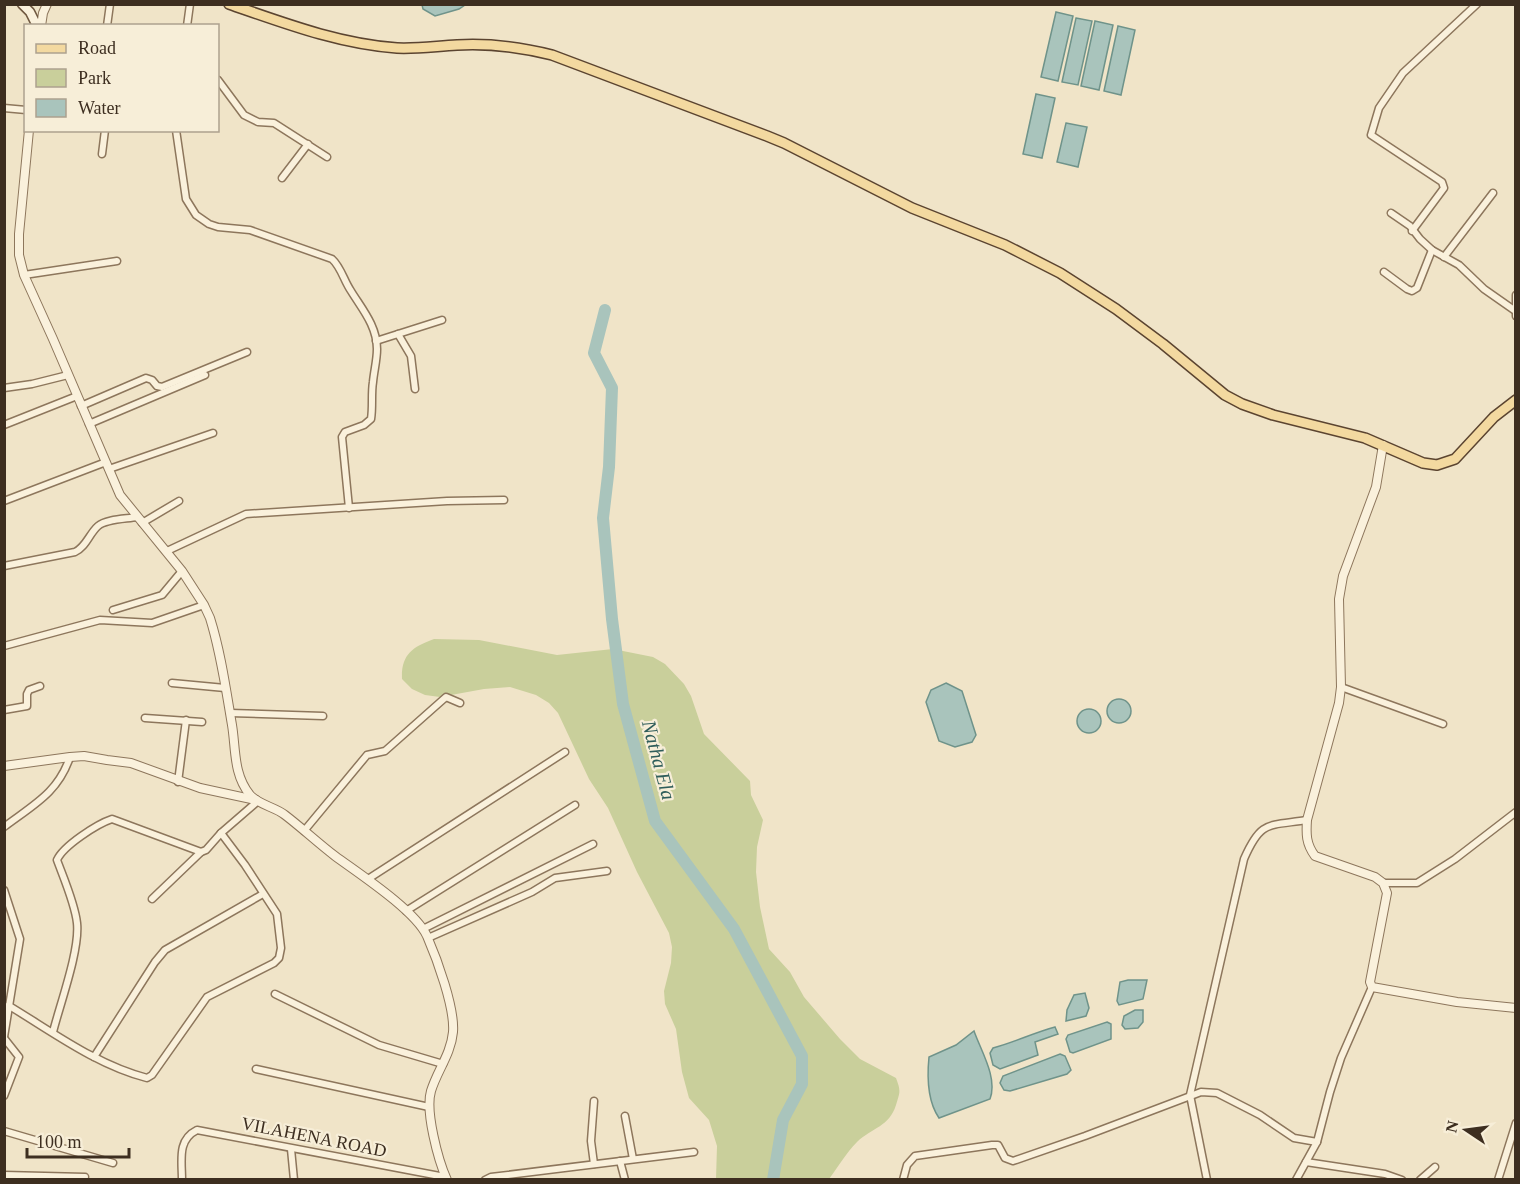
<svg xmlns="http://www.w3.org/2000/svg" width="1520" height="1184" font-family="Georgia,serif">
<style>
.green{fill:#c9cf9b}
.water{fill:#a9c4bc;stroke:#6f938a;stroke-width:1.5}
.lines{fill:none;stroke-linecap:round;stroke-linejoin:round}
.river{stroke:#a9c4bc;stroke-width:12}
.minor-casing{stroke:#8d765c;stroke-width:9}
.tertiary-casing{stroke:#8d765c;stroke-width:10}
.secondary-casing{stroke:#6f573f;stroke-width:11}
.primary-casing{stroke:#5b4430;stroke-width:12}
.minor{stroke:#faf1dc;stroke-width:6}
.tertiary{stroke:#faf1dc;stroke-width:8}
.secondary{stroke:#faf1dc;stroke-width:8}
.primary{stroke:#f3d9a0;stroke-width:9}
.labels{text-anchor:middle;stroke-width:4.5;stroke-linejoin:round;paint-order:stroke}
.street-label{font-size:18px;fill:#3d2e20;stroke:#f7eed8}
.water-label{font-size:20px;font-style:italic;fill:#2f5d5a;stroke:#f7eed8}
</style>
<rect width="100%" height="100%" fill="#f0e4c8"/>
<!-- green -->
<path class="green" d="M 434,639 L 479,640 L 557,655 L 613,649 L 653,657 L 665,664 L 684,684 L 691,696 L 704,734 L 750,781 L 751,795 L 763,820 L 757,847 L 756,872 L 760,907 L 769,949 L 790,972 L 804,997 L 840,1039 L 860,1059 L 896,1078 C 901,1091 900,1092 896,1105 C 889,1127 873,1127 857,1142 C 846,1153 838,1167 829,1179 L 716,1179 L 717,1146 L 709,1120 L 689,1098 L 682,1072 L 676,1029 L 665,1004 L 664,991 L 671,963 L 672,947 L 669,933 L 637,872 L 608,808 L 589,779 L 558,713 L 549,703 L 536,695 L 510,687 L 484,689 L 440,697 L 425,695 L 412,689 L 402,679 C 401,655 412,647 434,639 Z"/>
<!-- water -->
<g class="water">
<polygon points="422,5 422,4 465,5 459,9 435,16 423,9"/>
<polygon points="1056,12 1073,16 1058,81 1041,77"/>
<polygon points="1076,18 1092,21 1078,85 1062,82"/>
<polygon points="1095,21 1113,25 1099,90 1081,86"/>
<polygon points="1118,26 1135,30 1121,95 1104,91"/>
<polygon points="1036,94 1055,98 1042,158 1023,154"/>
<polygon points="1066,123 1087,127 1078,167 1057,162"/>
<polygon points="946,683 962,691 976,735 972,742 955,747 939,741 926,702 931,690"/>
<circle cx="1119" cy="711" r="12"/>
<circle cx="1089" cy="721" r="12"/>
<polygon points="1128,980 1147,980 1143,999 1119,1005 1117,1001 1120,982"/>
<polygon points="1085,993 1089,1008 1086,1016 1066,1021 1067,1010 1074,995"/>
<polygon points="1135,1010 1143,1010 1143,1022 1138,1028 1125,1029 1122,1025 1124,1016"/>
<polygon points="1107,1022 1111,1024 1111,1039 1073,1053 1070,1052 1066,1039 1068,1035"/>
<path d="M 1055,1027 L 1058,1034 L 1035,1042 L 1038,1055 L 1000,1069 L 993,1065 L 990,1053 L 993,1048 C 1015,1042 1033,1033 1055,1027 Z"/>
<path d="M 974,1031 C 981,1051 998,1078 990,1099 L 939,1118 C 928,1102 927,1077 929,1057 L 956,1045 Z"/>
<polygon points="1060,1054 1065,1056 1071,1070 1067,1074 1010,1091 1004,1090 1000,1083 1003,1076"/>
</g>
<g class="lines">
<!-- river -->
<polyline class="river" points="605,310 594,353 612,388 609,467 603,518 612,619 623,704 655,821 734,929 802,1056 802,1084 783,1120 773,1180"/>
<!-- minor casing -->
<g class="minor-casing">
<g id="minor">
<polyline points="107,26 110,4"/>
<polyline points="187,26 190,4"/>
<polyline points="218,80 244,115 258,122 274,123 327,157"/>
<polyline points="4,108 26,110"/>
<path d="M 176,130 L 186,199 L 196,215 L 209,224 L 218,227 L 250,230 L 332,259 C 341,267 344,281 351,291 C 362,309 377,326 377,349 C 377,360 374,371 373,382 C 371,394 373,407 371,419 L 364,425 L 345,432 L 342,437 L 349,508"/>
<polyline points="102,154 105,130"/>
<polyline points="282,178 308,144"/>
<polyline points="1391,213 1410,226 1420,239 1432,250 1459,265 1484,289 1514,310"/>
<polyline points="1412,231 1444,188 1442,182 1371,135 1379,108 1403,73 1477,4"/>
<polyline points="1444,257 1493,193"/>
<polyline points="1384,272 1407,289 1412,291 1417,288 1432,250"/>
<polyline points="24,275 117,261"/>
<polyline points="1516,295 1516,316"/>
<polyline points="398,334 411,356 415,389"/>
<polyline points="376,341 442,320"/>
<polyline points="4,388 32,384 68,375"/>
<polyline points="81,406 146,378 152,380 157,386 162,387 247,352"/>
<polyline points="89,424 205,375"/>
<polyline points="4,425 77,396"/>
<polyline points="109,469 213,433"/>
<polyline points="4,501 106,462"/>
<polyline points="142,523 179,501"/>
<polyline points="167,551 246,514 447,501 504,500"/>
<path d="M 4,566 L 75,552 C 86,547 89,534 98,526 C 106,519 126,519 137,517"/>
<polyline points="113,610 162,595 182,571"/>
<polyline points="4,646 100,620 152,623 204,605"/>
<polyline points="172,683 225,688"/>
<polyline points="1341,687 1443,724"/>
<polyline points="4,710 27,706 27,694 29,690 40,686"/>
<polyline points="230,713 323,716"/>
<polyline points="145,718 202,722"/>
<polyline points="178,782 186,720"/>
<path d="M 4,827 C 33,805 58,793 70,757"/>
<polyline points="304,831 367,755 385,751 446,697 460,703"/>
<polyline points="368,879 565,752"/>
<polyline points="1383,883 1417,883 1455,859 1516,812"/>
<polyline points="4,890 20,939 4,1037"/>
<polyline points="152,899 201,852"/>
<polyline points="406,911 575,805"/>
<polyline points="423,929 593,844"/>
<polyline points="428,938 532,892 555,878 607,871"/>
<polyline points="275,994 379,1045 443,1064"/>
<path d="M 4,1006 L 11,1007 C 54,1033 97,1065 147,1078 L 152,1075 L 207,997 L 274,963 L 279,958 L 281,948 L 277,914 L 245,865 L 221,833 L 258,801"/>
<path d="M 53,1032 C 60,1004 80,950 77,923 C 75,904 64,879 57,860 C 63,846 97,824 112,819 L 201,852 L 206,850 L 221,833"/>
<polyline points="4,1038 19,1057 4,1096"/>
<polyline points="94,1057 155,962 165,950 263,894"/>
<polyline points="256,1069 429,1107"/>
<polyline points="625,1116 633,1159"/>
<polyline points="4,1131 113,1163"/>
<polyline points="291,1149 294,1180"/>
<polyline points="620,1161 625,1180"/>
<polyline points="1306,1162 1385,1174 1402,1180"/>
<polyline points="594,1164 591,1141 594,1101"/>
<polyline points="4,1175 85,1177"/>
<path d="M 182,1180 C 182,1160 177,1140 197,1130 L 445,1177"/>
<polyline points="485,1180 491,1177 694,1152"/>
<polyline points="903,1180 907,1165 915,1156 992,1145 998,1145 1005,1158 1013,1161 1085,1136 1201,1092 1217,1093 1260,1115 1294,1138 1317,1142"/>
<path d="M 1207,1180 L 1190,1095 L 1244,859 C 1261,820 1268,826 1307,820"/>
<polyline points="1296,1180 1317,1142 1330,1092 1341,1058 1372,987"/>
<polyline points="1420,1180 1435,1167"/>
<polyline points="1498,1180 1516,1123"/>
</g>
</g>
<!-- tertiary casing -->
<g class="tertiary-casing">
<g id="tertiary">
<polyline points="41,26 43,13 47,4"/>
<path d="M 29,130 L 19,234 L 19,255 L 24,275 L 53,339 L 120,495 L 182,571 L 204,605 L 210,618 C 221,653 226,690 232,725 C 236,749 233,774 250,795 C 259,805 275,807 285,815 C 302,828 318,843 335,856 C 358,873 415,910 427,936 C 437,959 455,1008 453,1032 C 451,1054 437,1071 431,1091 C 425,1111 438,1160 447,1180"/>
<path d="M 1383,445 L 1376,487 L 1343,576 L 1339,599 L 1341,687 L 1339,703 L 1307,820 C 1306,834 1306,844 1315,856 L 1375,877 L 1383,883 L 1387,893 L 1370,982 L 1372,987 L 1457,1002 L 1516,1008"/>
<polyline points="4,766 70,757 84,756 107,760 131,763 200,788 256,800"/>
</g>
</g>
<!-- secondary casing -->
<g class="secondary-casing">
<polyline id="secondary" points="22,4 30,12 37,26"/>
</g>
<!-- primary casing -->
<g class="primary-casing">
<path id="primary" d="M 229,4 C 284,23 339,44 397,48 C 417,49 437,46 457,45 C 490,43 520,47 552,55 L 767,136 L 784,143 L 912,208 L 1005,245 L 1060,273 L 1116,309 L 1163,344 L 1225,395 L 1242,404 L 1273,415 L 1365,438 L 1423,463 L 1437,465 L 1455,459 L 1494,417 L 1516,400"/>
</g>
<!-- minor -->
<use href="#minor" class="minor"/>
<!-- tertiary -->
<use href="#tertiary" class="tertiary"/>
<!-- secondary -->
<use href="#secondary" class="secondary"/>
<!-- primary -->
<use href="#primary" class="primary"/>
</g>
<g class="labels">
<!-- street labels -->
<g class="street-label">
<text transform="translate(314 1137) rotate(11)" y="6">VILAHENA ROAD</text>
</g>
<!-- water labels -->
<g class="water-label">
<text transform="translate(659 760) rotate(75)" y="7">Natha Ela</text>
</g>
</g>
<!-- border -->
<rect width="1520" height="1184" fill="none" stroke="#3d2e20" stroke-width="12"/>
<!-- legend -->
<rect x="24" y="24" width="195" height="108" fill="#f7eed8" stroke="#ada18e" stroke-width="1.5"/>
<rect x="36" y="44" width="30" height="9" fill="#f3d9a0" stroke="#ada18e" stroke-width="1.5"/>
<text x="78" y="54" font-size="18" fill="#3d2e20">Road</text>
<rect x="36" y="69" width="30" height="18" fill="#c9cf9b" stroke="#ada18e" stroke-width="1.5"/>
<text x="78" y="84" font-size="18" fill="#3d2e20">Park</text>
<rect x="36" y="99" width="30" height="18" fill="#a9c4bc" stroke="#ada18e" stroke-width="1.5"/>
<text x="78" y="114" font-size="18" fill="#3d2e20">Water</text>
<!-- north arrow -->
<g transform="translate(1466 1130) rotate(283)" stroke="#f7eed8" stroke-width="4.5" paint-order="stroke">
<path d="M0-4.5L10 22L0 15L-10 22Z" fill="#3d2e20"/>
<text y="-9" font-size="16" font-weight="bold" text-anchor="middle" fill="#3d2e20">N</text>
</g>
<!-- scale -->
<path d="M27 1148v9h102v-9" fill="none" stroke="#3d2e20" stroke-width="3"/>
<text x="36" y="1148" font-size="18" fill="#3d2e20" stroke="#f7eed8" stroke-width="4.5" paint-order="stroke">100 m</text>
</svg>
